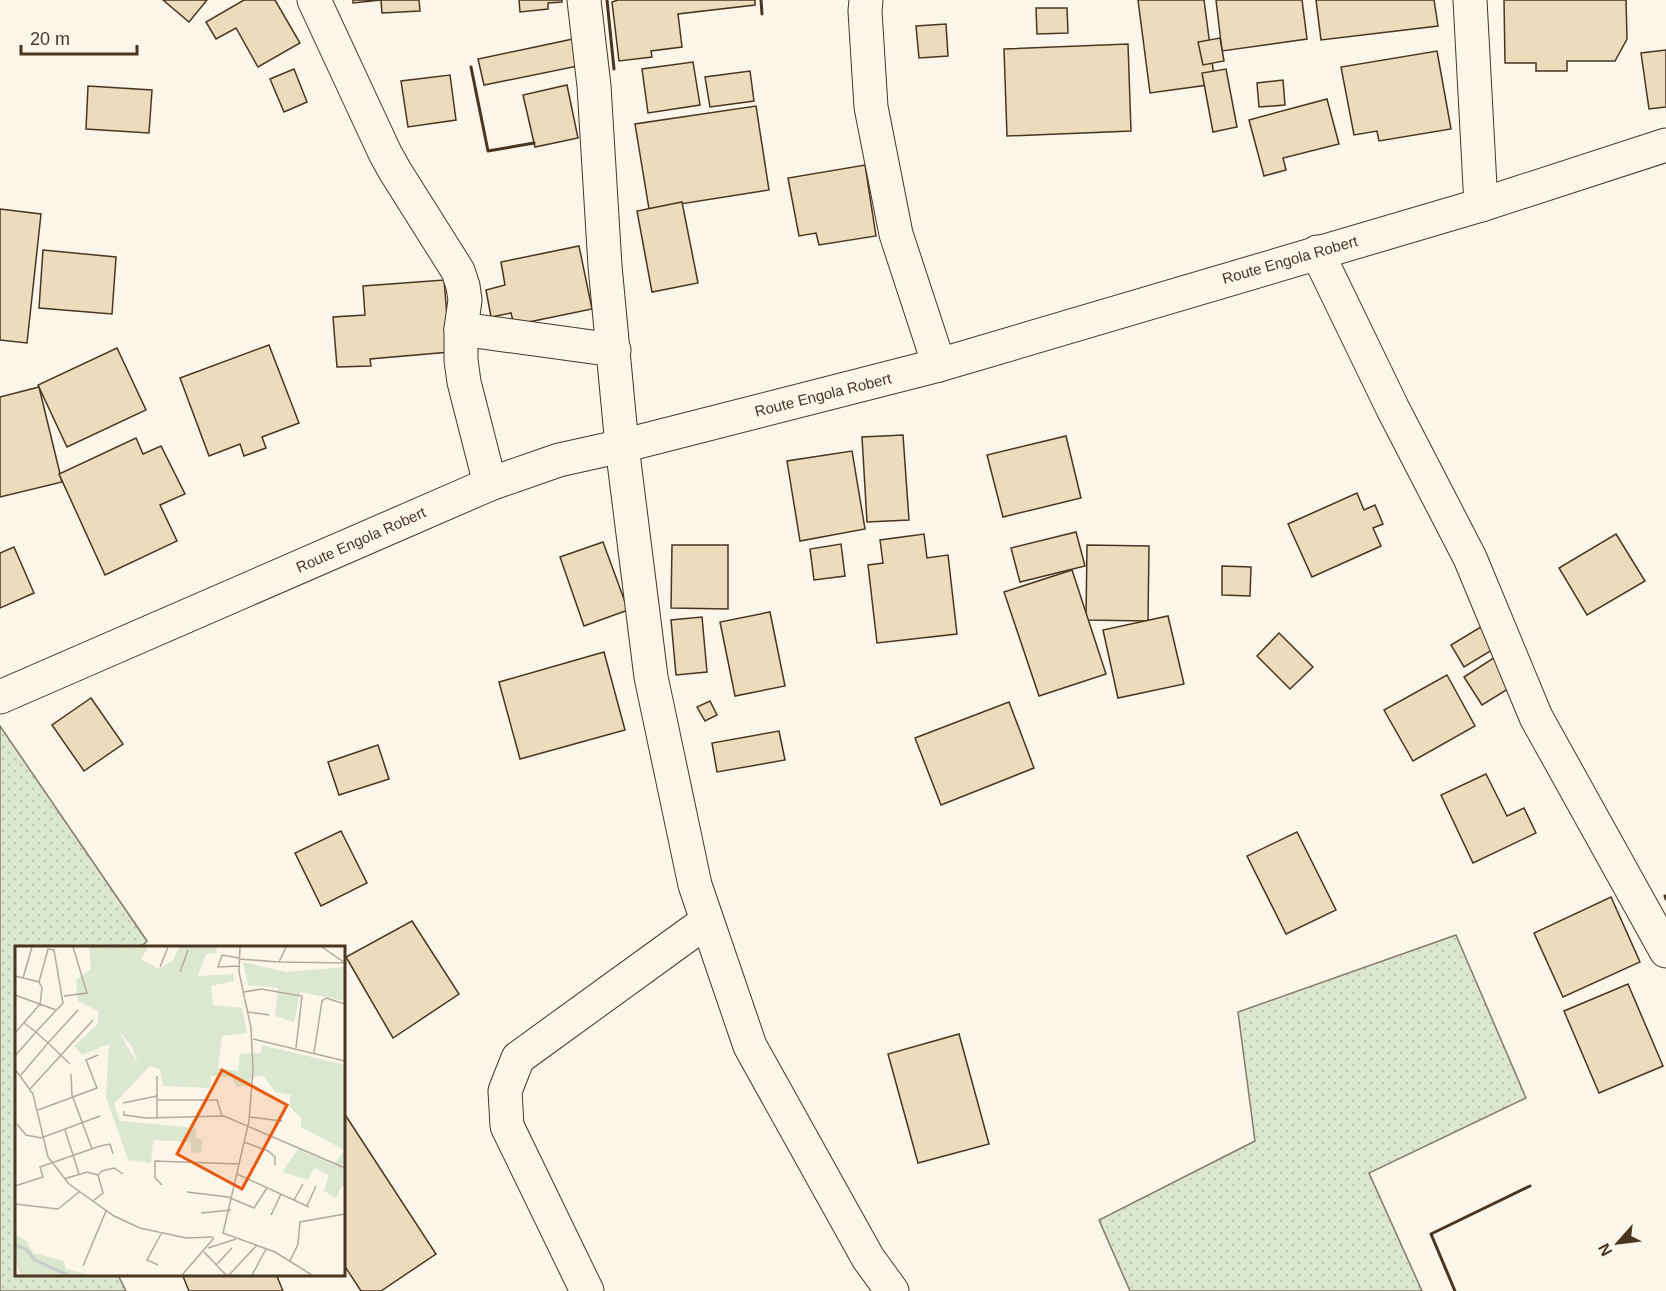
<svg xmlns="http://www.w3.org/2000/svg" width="1666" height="1291" font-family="Arial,sans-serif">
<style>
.grass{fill:url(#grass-dots);stroke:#887966;stroke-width:1.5}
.building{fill:#ecdcbc;stroke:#4a3520;stroke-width:1.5}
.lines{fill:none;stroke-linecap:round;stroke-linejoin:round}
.minor-casing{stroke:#4a3520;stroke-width:35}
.tertiary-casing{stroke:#4a3520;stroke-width:35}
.minor{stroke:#fbf6e9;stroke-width:33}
.tertiary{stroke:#fbf6e9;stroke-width:33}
.wall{stroke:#4a3520;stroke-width:3}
.labels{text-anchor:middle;stroke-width:4.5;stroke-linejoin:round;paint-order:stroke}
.street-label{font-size:15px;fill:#4a3520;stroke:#fbf6e9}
.inset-river{fill:none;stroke:#c9cecd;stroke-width:3}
.inset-road{fill:none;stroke:#b4a999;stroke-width:1.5}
.view{fill:#e8590c;fill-opacity:0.15;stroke:#e8590c;stroke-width:3}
.inset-edge{fill:none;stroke:#4a3520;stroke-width:3}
</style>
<defs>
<pattern id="grass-dots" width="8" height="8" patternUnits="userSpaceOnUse" patternTransform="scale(1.5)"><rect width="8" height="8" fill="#dce7d0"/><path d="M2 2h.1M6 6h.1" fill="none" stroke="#bec7b2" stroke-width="1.8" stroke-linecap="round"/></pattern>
</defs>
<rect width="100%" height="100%" fill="#fbf6e9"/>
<!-- grass -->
<g class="grass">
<polygon points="0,726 147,941 141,947 16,948 16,1274 118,1275 126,1291 0,1291"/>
<polygon points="1456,935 1526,1098 1369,1173 1422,1291 1130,1291 1099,1220 1255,1141 1238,1012"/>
</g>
<!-- building -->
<g class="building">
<polygon points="163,0 207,0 189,22"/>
<polygon points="244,0 275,0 300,43 258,67 236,28 216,39 206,22"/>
<polygon points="353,0 419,0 420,11 382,13 381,0 353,3"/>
<polygon points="519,0 562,0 562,2 548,3 548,9 520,12"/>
<polygon points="618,0 755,0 755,5 678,14 682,47 651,51 652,57 619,61 612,2"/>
<polygon points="1138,0 1204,0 1215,84 1150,93"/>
<polygon points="1216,0 1302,0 1307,39 1222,51"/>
<polygon points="1316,0 1434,0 1438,26 1321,40"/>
<polygon points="1504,0 1626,0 1627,39 1615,61 1567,61 1567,71 1536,71 1536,63 1505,63"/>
<polygon points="1036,8 1067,8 1068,33 1037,34"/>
<polygon points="946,24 948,56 919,58 916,26"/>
<polygon points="1220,38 1224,61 1203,65 1198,42"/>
<polygon points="573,39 578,66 484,85 478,59"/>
<polygon points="1128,44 1131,131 1007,136 1004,49"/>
<polygon points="1666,50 1666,107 1649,109 1641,53"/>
<polygon points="1437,51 1451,129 1379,141 1377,131 1354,135 1341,67"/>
<polygon points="693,62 700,105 648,113 642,69"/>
<polygon points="294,69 307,102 284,112 270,79"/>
<polygon points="1226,69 1237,127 1213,132 1202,73"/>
<polygon points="750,71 754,101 710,107 705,77"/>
<polygon points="450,75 456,120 408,127 401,81"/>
<polygon points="1283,80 1285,105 1259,107 1257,83"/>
<polygon points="567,85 578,138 535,147 523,95"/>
<polygon points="88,86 152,90 149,133 86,129"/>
<polygon points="1327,99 1339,144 1283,158 1286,170 1264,176 1249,120"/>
<polygon points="756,106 769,190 649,209 635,124"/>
<polygon points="865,165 876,236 819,245 816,233 799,236 788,178"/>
<polygon points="682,202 698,283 652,292 637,211"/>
<polygon points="0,209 41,214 27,343 0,340"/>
<polygon points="579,246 592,309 514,325 511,313 491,317 486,290 505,285 501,262"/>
<polygon points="43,250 116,257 112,314 39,308"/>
<polygon points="444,280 450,352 370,359 371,366 337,367 333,317 365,315 363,286"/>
<polygon points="269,345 299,423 262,437 266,448 244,456 240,444 209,456 180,378"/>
<polygon points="117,348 146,410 67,447 38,385"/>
<polygon points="39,387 62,482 0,497 0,397"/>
<polygon points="903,435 909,520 867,522 862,437"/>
<polygon points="1066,436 1081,498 1003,517 987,455"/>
<polygon points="136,438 143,454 161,446 185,494 160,505 177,541 105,575 59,474"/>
<polygon points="852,451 865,529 800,541 787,461"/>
<polygon points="1357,493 1364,510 1375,505 1383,524 1373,528 1381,546 1312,577 1288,524"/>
<polygon points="1076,532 1085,566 1020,582 1011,548"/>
<polygon points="924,534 927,558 948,555 957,634 877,643 868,565 883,563 880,540"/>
<polygon points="1616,534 1645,581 1587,615 1559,568"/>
<polygon points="603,542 628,610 584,626 560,557"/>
<polygon points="841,544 845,576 814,580 810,549"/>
<polygon points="672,545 728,545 728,609 671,608"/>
<polygon points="1087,545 1149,546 1148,621 1086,620"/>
<polygon points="14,547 34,593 0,608 0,553"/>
<polygon points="1222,566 1251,567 1250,596 1222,595"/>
<polygon points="1072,570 1106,674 1039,696 1004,592"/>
<polygon points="770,612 785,686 735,696 720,622"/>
<polygon points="1168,616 1184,684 1118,698 1103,630"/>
<polygon points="702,617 707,672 676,675 671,620"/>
<polygon points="1489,622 1502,644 1464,667 1451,645"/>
<polygon points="1279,633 1313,667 1290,689 1257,656"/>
<polygon points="604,652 625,730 520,759 499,682"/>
<polygon points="1503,652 1521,681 1482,705 1464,677"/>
<polygon points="1447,675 1475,726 1413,761 1384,710"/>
<polygon points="91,698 123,744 84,771 52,725"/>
<polygon points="710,701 717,715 705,721 697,707"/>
<polygon points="1009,702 1034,768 941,805 915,738"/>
<polygon points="779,731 785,760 717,772 712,743"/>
<polygon points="378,745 389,779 339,795 328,762"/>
<polygon points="1486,774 1507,816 1524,808 1536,833 1473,863 1441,795"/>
<polygon points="341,831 367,883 321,906 295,853"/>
<polygon points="1297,832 1336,910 1286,934 1247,856"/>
<polygon points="1611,897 1640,962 1563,997 1534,933"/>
<polygon points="412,921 459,994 393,1038 346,957"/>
<polygon points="1628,984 1663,1066 1599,1093 1564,1011"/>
<polygon points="959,1034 989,1144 918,1163 888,1054"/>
<polygon points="344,1113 436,1254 381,1291 361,1291 344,1265"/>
<polygon points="182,1274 276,1274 283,1291 189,1291"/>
</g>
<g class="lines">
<!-- minor casing -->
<g class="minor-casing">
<g id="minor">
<polyline points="314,0 385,153 395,171 458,271 463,286 465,300 461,329 461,360 464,382 490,484"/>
<polyline points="584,0 594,86 605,266 622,446 651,677 695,885 750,1046 868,1258 892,1291"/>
<polyline points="866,0 865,11 871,107 896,234 939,365"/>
<polyline points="1470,0 1481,205"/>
<polyline points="1317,252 1393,409 1470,558 1536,717 1666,951"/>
<polyline points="461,329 614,350"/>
<polyline points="587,1291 507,1126 505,1091 518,1058 707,921"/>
</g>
</g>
<!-- tertiary casing -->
<g class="tertiary-casing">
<polyline id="tertiary" points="0,697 490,484 559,460 622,446 939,365 1481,205 1666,145"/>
</g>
<!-- minor -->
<use href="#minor" class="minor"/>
<!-- tertiary -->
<use href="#tertiary" class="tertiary"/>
<!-- wall -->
<g class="wall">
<polyline points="607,0 614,69"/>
<polyline points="761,0 762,14"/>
<polyline points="471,67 488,151 534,143"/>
<polyline points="1665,896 1666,899"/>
<polyline points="1455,1291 1431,1234 1530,1186"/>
</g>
</g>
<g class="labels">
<!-- street labels -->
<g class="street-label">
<text transform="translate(1290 260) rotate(-16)" y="5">Route Engola Robert</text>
<text transform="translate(823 395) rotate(-14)" y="5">Route Engola Robert</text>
<text transform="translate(361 540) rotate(-24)" y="5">Route Engola Robert</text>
</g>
</g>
<!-- overview -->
<g transform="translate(15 946)">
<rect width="330" height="330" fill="#fbf6e9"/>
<path d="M 74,1 L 133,1 L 126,13 L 144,23 L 158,14 L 164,1 L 202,1 L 201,7 L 191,8 L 183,30 L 219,28 L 219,35 L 196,40 L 198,59 L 227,62 L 232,87 L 207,90 L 203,122 L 223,125 L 225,108 L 245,107 L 247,99 L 330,119 L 330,241 L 327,240 L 321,252 L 309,245 L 314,229 L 299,222 L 293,234 L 267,226 L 283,203 L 319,219 L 329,204 L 286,181 L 286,172 L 274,160 L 276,149 L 260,146 L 249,130 L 235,131 L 236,139 L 221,141 L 217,131 L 196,130 L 195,142 L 148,140 L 145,124 L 135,120 L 99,158 L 105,175 L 181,182 L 181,191 L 188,194 L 186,207 L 176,206 L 176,196 L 138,194 L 136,217 L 113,214 L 91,151 L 94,98 L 67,109 L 59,100 L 83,78 L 83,65 L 63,55 L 61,34 L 76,23 ZM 97,25 L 136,33 L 149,26 L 145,83 L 152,83 L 123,118 L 103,84 ZM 228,16 L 271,26 L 330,21 L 330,55 L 285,46 L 279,76 L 260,70 L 263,42 L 233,39 Z" fill="#dce7d0" fill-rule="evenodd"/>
<path d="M 96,25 L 136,33 L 149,26 L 167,30 L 161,64 L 146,82 L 152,83 L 147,104 L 123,118 L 117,101 L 103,84 ZM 0,288 L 11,295 L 18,307 L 49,315 L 51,323 L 75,329 L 6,329 L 0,315 Z" fill="#dce7d0"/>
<path class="inset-river" d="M 0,299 L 11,303 L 20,314 L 53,329"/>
<path class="inset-road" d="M 225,1 L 224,26 L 236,82 L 238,123 L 234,175 L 208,287 L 260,306 L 297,329M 224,13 L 264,16 L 271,1M 264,16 L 330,17 L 307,1M 224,20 L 203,21 L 207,9 L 224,12M 145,21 L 153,1M 165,26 L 173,4M 0,30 L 24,36 L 27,42 L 25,58 L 0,87M 8,32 L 17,1M 229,46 L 246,43 L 287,50 L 281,102M 0,49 L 41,64M 49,50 L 72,47 L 58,1M 233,66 L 254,69M 9,77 L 21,86 L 48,57 L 39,4 L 33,3 L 24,36M 238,93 L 330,115M 299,107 L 307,55 L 311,52 L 330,58M 0,110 L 21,86 L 33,97 L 63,64M 0,123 L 18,148 L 33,211 L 54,238 L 99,270 L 125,282 L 171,292 L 198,291M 56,128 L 57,149 L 77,203M 6,129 L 33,97 L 55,118M 15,143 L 78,74M 143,154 L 202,154 L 207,170M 108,157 L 142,150M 23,164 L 82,142 L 71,114 L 83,109M 109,165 L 109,169 L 131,172 L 209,170 L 330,222M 235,171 L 267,175M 142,172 L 142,130M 2,178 L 11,189 L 26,192 L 85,170M 50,184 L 64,228M 229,196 L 253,205 L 260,211 L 260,219M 222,228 L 294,261M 49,233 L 72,226 L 83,229M 147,239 L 140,232 L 140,215 L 224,218M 0,240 L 28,231 L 25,221 L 85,200 L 95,198 L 98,208M 172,246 L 213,251 L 239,262 L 252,242M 279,254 L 288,238M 78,255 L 88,247 L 83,229 L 87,225 L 99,222 L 108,228M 0,258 L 43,263 L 64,246M 292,260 L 301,240M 186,267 L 216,264M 256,269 L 266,248M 193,302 L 221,293M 189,306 L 211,329M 275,315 L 283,298 L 285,276 L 330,268M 143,319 L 132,314 L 146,288M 201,319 L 217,302M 68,320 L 91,265M 167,329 L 199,292M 214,329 L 242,299M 237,329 L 251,303"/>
<path class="view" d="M 207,124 L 272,159 L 227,243 L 162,208 Z"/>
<rect width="330" height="330" class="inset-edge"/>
</g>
<!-- north arrow -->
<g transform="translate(1618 1243) rotate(242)" stroke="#fbf6e9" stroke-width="4.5" paint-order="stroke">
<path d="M0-4.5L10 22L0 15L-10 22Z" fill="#4a3520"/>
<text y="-9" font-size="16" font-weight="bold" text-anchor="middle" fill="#4a3520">N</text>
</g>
<!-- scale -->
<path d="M21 45v9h116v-9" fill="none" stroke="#4a3520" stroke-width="3"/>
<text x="30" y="45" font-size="18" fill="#4a3520" stroke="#fbf6e9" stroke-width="4.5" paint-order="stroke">20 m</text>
</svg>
